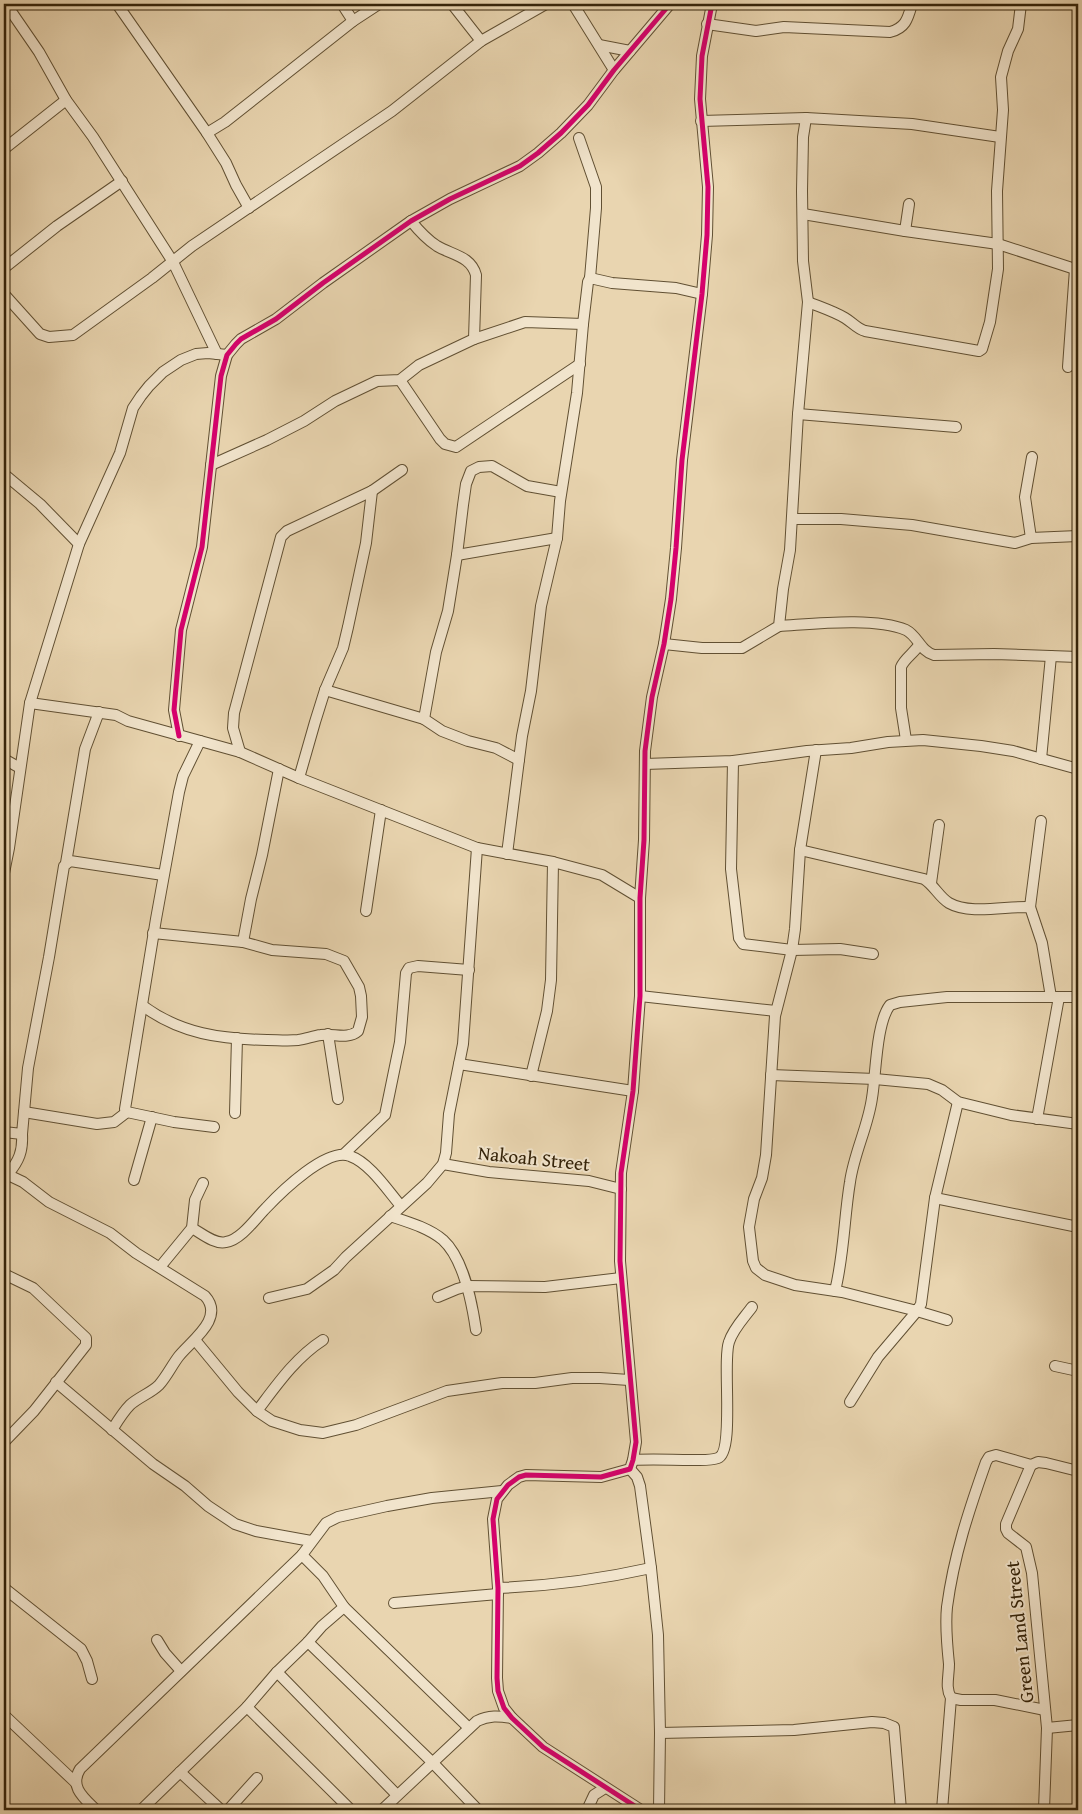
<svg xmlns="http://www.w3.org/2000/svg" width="1082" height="1814" font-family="'Gentium Book Plus',serif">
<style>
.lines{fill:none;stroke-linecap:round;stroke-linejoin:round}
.minor-casing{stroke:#615033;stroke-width:12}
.minor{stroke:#f1e4cc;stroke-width:10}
.cycleway-casing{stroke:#f1e4cc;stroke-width:8}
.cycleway{stroke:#d6006c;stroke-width:5}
.labels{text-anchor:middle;stroke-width:4;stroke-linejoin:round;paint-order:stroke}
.street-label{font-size:19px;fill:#342309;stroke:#f1e4cc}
</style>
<rect width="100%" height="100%" fill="#e9d5b0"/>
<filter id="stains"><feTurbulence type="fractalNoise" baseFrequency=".004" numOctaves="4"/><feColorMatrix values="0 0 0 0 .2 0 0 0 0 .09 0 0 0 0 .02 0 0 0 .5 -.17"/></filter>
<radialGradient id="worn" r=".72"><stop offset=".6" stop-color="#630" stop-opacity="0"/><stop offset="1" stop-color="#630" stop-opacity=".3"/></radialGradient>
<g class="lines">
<!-- minor casing -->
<g class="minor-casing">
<g id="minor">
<polyline points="6,4 39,52 66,100 93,137 173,262 217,354"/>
<polyline points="117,4 207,133"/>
<polyline points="342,4 353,21"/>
<polyline points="452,4 481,41"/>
<polyline points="573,4 614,70"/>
<path d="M 707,24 L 756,31 L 784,27 L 890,32 C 906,28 908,18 912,4"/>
<polyline points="599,45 630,51"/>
<polyline points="701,121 806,118 912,124 1000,137"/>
<polyline points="579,138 596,187 596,208 590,278"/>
<polyline points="4,149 66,100"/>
<polyline points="249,208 236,185 226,163 207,133 225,122 353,21 379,4"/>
<polyline points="803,214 905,231 998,244 1075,269 1078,268"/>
<polyline points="905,231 909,204"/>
<polyline points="4,268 57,226 122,181"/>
<polyline points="4,294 40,334 49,337 73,335 152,278 192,246 392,111 481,41 546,4"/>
<path d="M 808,302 C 820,307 833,311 845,318 C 852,322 857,329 865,331 L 979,351 L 982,349 L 990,322 L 998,269 L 997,191 L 1003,110 L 1001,77 L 1008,51 L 1018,29 L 1021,4"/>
<polyline points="474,339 525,322 583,324"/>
<polyline points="1068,367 1075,269"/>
<polyline points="400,380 440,439 445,444 456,447 580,364"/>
<polyline points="798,414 956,427"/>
<path d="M 211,465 L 267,440 L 304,421 L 335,401 L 377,381 L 400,380 L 419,365 L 474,339 L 476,275 C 471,256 452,255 437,246 C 426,239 419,231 411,221"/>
<polyline points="4,474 40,504 79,544"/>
<polyline points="792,519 841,519 912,525 1015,543 1031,538 1078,536"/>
<polyline points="1031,538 1025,497 1032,457"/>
<polyline points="457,555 557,538"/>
<path d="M 779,626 C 814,624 874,617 906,630 C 918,636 920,651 934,655 L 994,654 L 1078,657"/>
<polyline points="664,644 702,648 742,648 779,626 783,589 790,550 798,414 808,302 803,261 802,191 803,137 806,118"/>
<polyline points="325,690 424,719"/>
<polyline points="30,703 116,715 128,721 240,752 299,778 477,848 553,862 602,875 640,898"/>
<polyline points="179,736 174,710 181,630 202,547 221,376 227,355 236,344 241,339 276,319 323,283 411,221 450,199 520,166 538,153 561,133 588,105 614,70 670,4"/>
<path d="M 906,740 L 901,708 L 901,667 C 904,659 914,653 919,645"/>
<polyline points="200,741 183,776 179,792 156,919 125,1109 127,1112 174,1122 214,1127"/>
<polyline points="816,750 800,850 795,929 792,950 775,1016 766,1155 762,1178 754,1199 749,1227 753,1261 756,1268 765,1275 795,1285 842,1292 917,1311 921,1304 935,1198 958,1102"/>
<polyline points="240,752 233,728 234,713 281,537 287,531 372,491 402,470"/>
<polyline points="4,759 20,768"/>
<polyline points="1041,759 1051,656"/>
<polyline points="519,760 496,748 468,741 442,731 424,719 436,652 448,611 457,555 463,505 466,484 471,471 479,467 492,466 527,486 561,492"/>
<polyline points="733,761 731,869 739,938 743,944 792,950 840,949 873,954"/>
<polyline points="645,764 733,761 807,751 851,748 888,742 923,740 981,746 1013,751 1078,769"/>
<polyline points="299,778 315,722 325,690 343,648 348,627 366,543 372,491"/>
<path d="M 800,850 L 924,879 C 934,885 939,897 949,903 C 970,915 1006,906 1030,907 L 1042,943 L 1051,997"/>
<polyline points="507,854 522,736 531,691 541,606 557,538 560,501 577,393 583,324 588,282 590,278 612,283 676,288 702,294"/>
<polyline points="66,863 85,749 99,712"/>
<polyline points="4,873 9,848 30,703 79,544 120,453 133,408 141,396 149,386 163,372 181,360 196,354 208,353 227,355"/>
<polyline points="931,883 939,825"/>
<polyline points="1030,907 1041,821"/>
<polyline points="366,911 381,810"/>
<polyline points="153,933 243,942"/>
<polyline points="640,996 776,1011"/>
<path d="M 143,1006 C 181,1034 221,1039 267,1040 C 277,1040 288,1041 298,1040 C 306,1039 313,1036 321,1035 C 333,1033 348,1040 358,1031 L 362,1017 L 361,996 L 359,987 L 344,961 L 326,954 L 272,950 L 243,942 L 251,899 L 262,855 L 279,769"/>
<polyline points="328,1034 338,1099"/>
<polyline points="459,1064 633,1091"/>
<polyline points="771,1075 875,1079 928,1084 942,1090 958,1102 1011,1115 1078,1124"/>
<polyline points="531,1076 547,1011 551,980 553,862"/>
<polyline points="24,1112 97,1124 114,1122 127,1112"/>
<polyline points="235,1113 237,1038"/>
<polyline points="1037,1119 1059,997"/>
<polyline points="4,1132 22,1134 28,1068 49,957 64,866 70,861 163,875"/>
<polyline points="344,1154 385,1115 400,1042 406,973 409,968 418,966 469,970"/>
<polyline points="443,1164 489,1172 589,1181 621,1189"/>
<path d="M 4,1173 L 23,1182 L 49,1202 L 110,1233 L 136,1253 L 205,1296 C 225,1318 192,1340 179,1356 C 172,1365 167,1376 159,1385 C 151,1393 139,1397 130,1405 C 123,1412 117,1422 112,1430"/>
<path d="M 8,1174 C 19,1161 23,1151 22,1134"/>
<polyline points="134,1180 152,1117"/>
<polyline points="935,1198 1078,1227"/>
<path d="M 390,1216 C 408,1222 429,1228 443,1240 C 464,1259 472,1303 476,1330"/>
<path d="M 192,1228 C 201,1233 215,1245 226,1242 C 241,1240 256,1218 266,1208 C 281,1192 327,1147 350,1156 C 370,1163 388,1191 401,1206"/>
<polyline points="160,1267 192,1228 195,1200 203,1183"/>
<polyline points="4,1274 33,1288 86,1338 86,1345 34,1411 4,1442"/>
<path d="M 835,1291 C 844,1255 844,1218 850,1182 C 854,1153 868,1127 872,1098 C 876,1075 876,1023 890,1005 L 900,1002 L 947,997 L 1078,997"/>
<polyline points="438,1297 457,1289 468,1286 545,1287 621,1278"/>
<polyline points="269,1298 307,1289 334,1270 346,1257 427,1183 443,1164 446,1153 449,1114 463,1044 477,848"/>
<polyline points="195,1340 238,1392 257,1411 272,1421 300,1430 323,1433 356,1425 447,1391 502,1383 535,1383 572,1378 600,1378 629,1380"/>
<polyline points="1055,1366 1078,1371"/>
<polyline points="56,1382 153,1464 185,1486 208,1506 235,1524 256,1531 311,1541"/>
<polyline points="850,1402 878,1357 917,1311 947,1320"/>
<path d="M 257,1411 C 276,1386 295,1358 323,1340"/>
<path d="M 633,1460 C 653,1459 672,1460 691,1460 C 700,1460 710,1461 718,1458 C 735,1452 722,1362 729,1342 C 733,1329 744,1318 752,1307"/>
<polyline points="1031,1465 1006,1524 1006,1529 1008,1533 1026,1547 1032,1573 1047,1728 1044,1810"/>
<polyline points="630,1469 637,1477 640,1486 651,1568"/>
<polyline points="302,1555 323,1576 344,1607 468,1727"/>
<polyline points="4,1588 81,1649 87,1661 92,1679"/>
<path d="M 498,1588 C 548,1586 602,1579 651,1568 L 658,1635 L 660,1733 L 659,1810"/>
<polyline points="394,1603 498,1594"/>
<polyline points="157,1640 165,1653 181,1671"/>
<polyline points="308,1642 432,1762 478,1810"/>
<polyline points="277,1672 397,1795"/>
<polyline points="951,1698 961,1700 995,1700 1045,1710"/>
<polyline points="247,1707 351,1810"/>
<polyline points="4,1715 75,1782"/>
<polyline points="1047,1728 1078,1725"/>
<polyline points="660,1733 794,1730 872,1722 884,1723 894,1727 901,1810"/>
<polyline points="180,1772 221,1810"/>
<path d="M 96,1810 C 84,1798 69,1787 80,1769 L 302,1555 L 326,1523 L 338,1517 L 387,1506 L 432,1498 L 502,1491"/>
<polyline points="141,1810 247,1707 277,1672 308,1642 322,1626 344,1607"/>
<polyline points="228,1810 257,1778"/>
<path d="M 382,1810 L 477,1721 C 489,1715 499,1716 512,1718"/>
<polyline points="587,1810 594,1795 605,1788"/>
<polyline points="641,1810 543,1747 512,1718 504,1708 498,1691 497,1678 498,1588 493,1519 497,1499 508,1485 519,1477 526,1475 601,1477 630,1469 633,1460 636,1442 620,1261 621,1173 633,1091 640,996 640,898 644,840 645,751 652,697 664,644 671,599 676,548 682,460 702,294 707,235 708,187 700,99 702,56 712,4"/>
<path d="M 942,1810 L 951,1698 C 945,1687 949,1677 949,1664 C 947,1645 945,1626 947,1607 C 954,1555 969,1510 986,1462 L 989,1457 L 996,1455 L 1031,1465 L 1038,1462 L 1046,1463 L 1078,1471"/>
</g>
</g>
<!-- minor -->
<use href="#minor" class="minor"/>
<!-- cycleway casing -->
<g class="cycleway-casing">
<g id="cycleway">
<polyline points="179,736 174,710 181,630 202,547 221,376 227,355 236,344 241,339 276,319 323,283 411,221 450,199 520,166 538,153 561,133 588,105 614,70 670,4"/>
<polyline points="641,1810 543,1747 512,1718 504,1708 498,1691 497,1678 498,1588 493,1519 497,1499 508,1485 519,1477 526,1475 601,1477 630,1469 633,1460 636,1442 620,1261 621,1173 633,1091 640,996 640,898 644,840 645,751 652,697 664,644 671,599 676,548 682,460 702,294 707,235 708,187 700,99 702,56 712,4"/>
</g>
</g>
<!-- cycleway -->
<use href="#cycleway" class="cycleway"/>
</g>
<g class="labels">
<!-- street labels -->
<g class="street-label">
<text transform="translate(534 1158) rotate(6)" y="7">Nakoah Street</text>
<text transform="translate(1019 1632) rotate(-96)" y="7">Green Land Street</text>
</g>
</g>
<!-- margin -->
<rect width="1082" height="1814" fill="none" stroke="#e9d5b0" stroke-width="20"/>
<rect x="5" y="5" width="1072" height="1804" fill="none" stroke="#342309" stroke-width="2.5"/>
<rect x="10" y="10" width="1062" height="1794" fill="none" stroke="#342309"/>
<rect width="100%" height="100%" filter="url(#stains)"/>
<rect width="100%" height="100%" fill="url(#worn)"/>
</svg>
